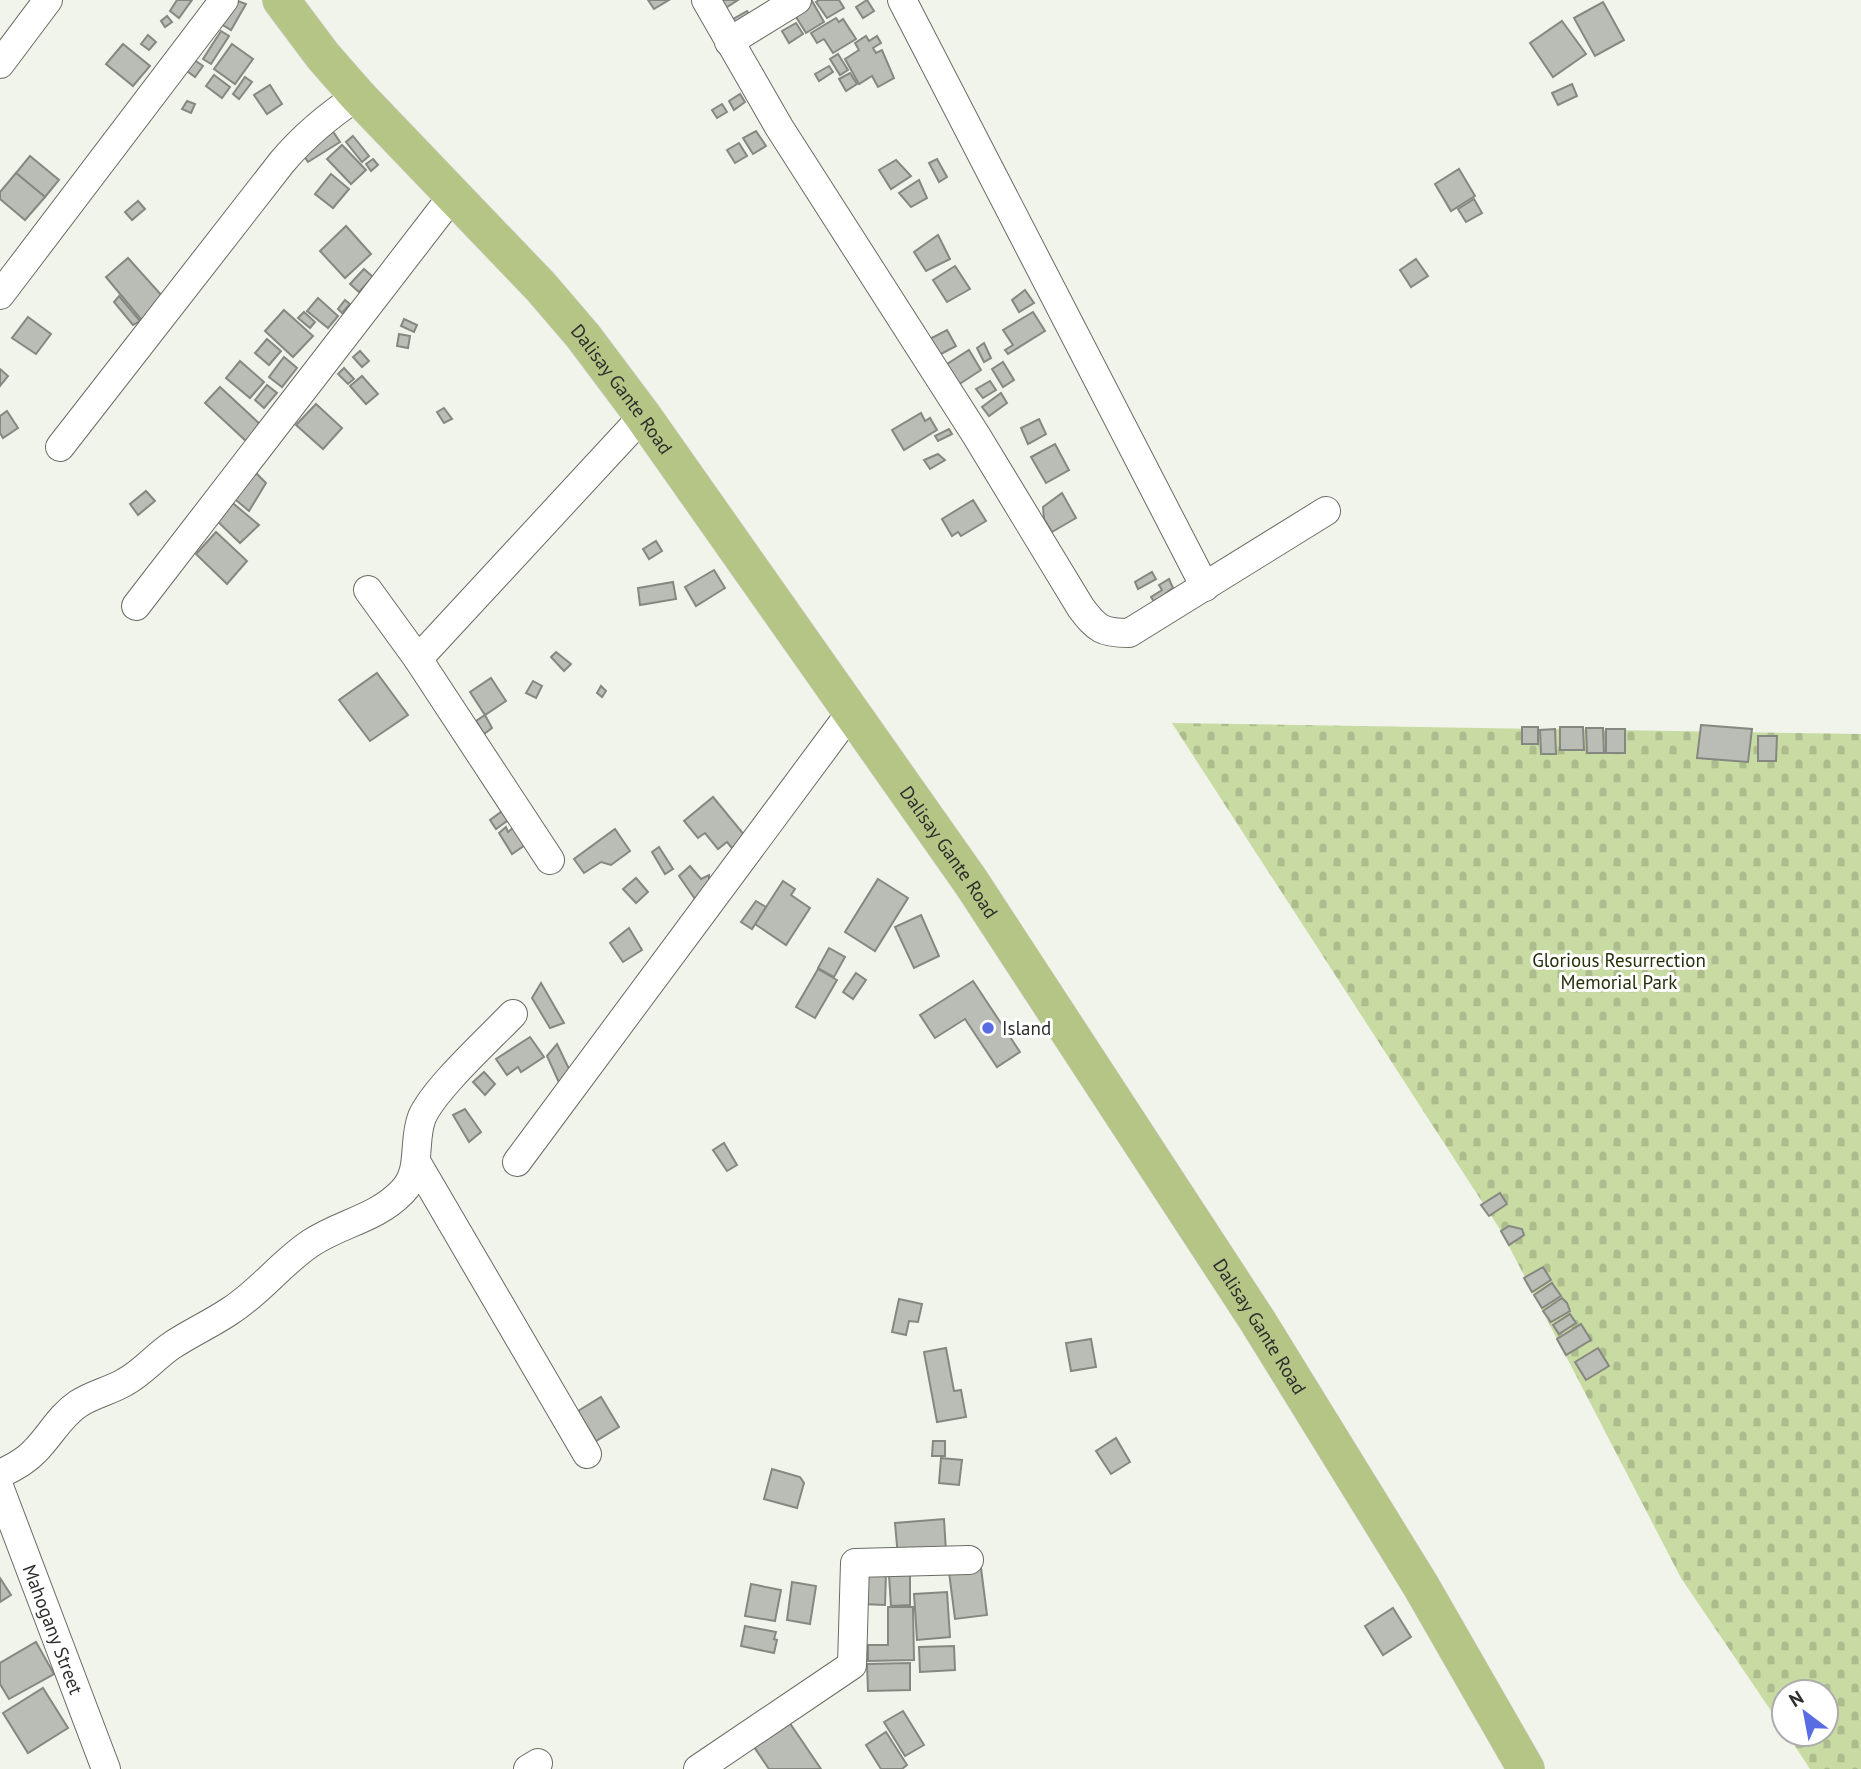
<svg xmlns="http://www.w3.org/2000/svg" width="1861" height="1769" font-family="'PT Sans',sans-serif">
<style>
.cemetery{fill:url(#cemetery-stones)}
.building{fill:#babdb5;stroke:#858880;stroke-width:2}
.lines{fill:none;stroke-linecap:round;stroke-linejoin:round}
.minor-casing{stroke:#696c64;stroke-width:30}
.major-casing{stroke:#d1d1d1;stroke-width:38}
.minor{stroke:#fff;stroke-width:28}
.major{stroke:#b5c586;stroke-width:37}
.poi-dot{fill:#5a6ce3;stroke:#fff;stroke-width:2.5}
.labels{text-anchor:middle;stroke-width:6;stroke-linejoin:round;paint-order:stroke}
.street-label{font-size:19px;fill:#2e2f2c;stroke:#fff}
.park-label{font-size:19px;fill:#253008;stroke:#fff}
.poi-label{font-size:19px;fill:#2e2f2c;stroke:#fff;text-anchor:start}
</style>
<defs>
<pattern id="cemetery-stones" width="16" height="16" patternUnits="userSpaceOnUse" patternTransform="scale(1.75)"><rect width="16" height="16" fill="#c8dba2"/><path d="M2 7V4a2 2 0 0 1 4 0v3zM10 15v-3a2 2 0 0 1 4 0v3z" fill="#acbc8c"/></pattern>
</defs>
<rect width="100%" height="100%" fill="#f1f4eb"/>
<!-- cemetery -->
<polygon class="cemetery" points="1172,723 1861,734 1861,1769 1810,1769 1787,1734 1826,1734 1826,1692 1784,1692 1784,1730 1681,1578 1501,1231"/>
<!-- building -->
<g class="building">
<polygon points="177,0 192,0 179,18 170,11"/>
<polygon points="235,0 246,4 231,30 221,24"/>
<polygon points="648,0 669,0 654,9"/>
<polygon points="712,0 738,0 724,9"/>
<polygon points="819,0 839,0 844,8 827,18 816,2"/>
<polygon points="867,0 874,11 863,18 856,7"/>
<polygon points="812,1 824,22 806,33 793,12"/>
<polygon points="1603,2 1624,40 1595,56 1574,18"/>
<polygon points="747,11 751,17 737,25 733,19"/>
<polygon points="167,16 172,22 165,27 161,21"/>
<polygon points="836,18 839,22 843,19 856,39 833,53 824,39 817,43 811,33"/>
<polygon points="1562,21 1586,54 1553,77 1530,43"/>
<polygon points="796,23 803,34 789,43 782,31"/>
<polygon points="221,31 229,36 211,64 203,59"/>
<polygon points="148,35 156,42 149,50 141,44"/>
<polygon points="866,36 869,41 877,36 881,43 873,48 876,53 882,50 894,78 878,87 872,76 859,84 845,59 859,50 855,43"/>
<polygon points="123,44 150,66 133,86 106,64"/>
<polygon points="232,44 253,59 235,84 214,69"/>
<polygon points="838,54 848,70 840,75 830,59"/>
<polygon points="190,57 203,66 195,77 183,68"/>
<polygon points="829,66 833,72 819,81 815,74"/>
<polygon points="850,73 857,84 846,91 839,79"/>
<polygon points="214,75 230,87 222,98 206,86"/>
<polygon points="245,77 252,82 239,99 233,94"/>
<polygon points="1572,84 1577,96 1558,105 1552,93"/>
<polygon points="270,85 282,104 267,114 254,95"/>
<polygon points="740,94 745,102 734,110 729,101"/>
<polygon points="187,101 195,104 191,113 182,109"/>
<polygon points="722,104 727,112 717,118 712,110"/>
<polygon points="330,127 340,142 308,162 298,147"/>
<polygon points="756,131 766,146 753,154 743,138"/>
<polygon points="353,136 369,156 362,162 346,142"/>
<polygon points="739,143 747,156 735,163 727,150"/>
<polygon points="342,145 366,170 351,184 327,159"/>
<polygon points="30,156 59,180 45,197 16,173"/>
<polygon points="373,159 378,165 371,171 366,164"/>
<polygon points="937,159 947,177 939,182 929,163"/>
<polygon points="896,160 911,176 891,189 879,170"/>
<polygon points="1459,169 1475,196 1451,211 1435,184"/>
<polygon points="16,173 45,197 25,220 0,199 0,192"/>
<polygon points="331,174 349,189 333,208 315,194"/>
<polygon points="919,180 927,198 911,207 899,193"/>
<polygon points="1474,199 1482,213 1466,222 1458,209"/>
<polygon points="138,201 145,209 132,220 125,212"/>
<polygon points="346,226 371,254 345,278 320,251"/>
<polygon points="938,235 950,259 926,271 914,252"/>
<polygon points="128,258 164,298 145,324 106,277"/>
<polygon points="1416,259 1428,276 1411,287 1400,270"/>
<polygon points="955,266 970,289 947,302 933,280"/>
<polygon points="364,269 373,277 359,292 350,284"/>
<polygon points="1025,290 1034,303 1019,312 1012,300"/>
<polygon points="119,296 140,321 133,325 114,302"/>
<polygon points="318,298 338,316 328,328 307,311"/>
<polygon points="345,300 350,304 342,313 338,309"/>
<polygon points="284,310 313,336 293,357 265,331"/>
<polygon points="304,312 315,322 310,328 298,318"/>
<polygon points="1033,312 1045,331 1008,354 1005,350 1013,345 1003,330"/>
<polygon points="28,317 51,334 36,354 12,338"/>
<polygon points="404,319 417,325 414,332 401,326"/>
<polygon points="947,330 956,346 939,355 922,343"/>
<polygon points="399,334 410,336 408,348 397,346"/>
<polygon points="267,339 281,351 269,365 255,353"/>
<polygon points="984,343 991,358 984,362 977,348"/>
<polygon points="969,350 981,370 958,385 944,366"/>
<polygon points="360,351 369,361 362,367 353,357"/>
<polygon points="284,357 297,368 282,387 269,377"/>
<polygon points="240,361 264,382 250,398 226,378"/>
<polygon points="1003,362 1014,380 1003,387 992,369"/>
<polygon points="344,368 354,379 348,384 338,374"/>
<polygon points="0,369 8,376 0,386"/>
<polygon points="362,376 378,394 366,404 350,386"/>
<polygon points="990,381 996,390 983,398 976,389"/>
<polygon points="267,385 277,393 264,408 255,400"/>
<polygon points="220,387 261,425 246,441 205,403"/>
<polygon points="1001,393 1007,403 989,416 982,407"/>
<polygon points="316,404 342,428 323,449 296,425"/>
<polygon points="444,408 452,419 444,423 437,412"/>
<polygon points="7,411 18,428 3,438 0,433 0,416"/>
<polygon points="921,413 925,421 930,418 937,430 904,450 892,430"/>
<polygon points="1039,419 1046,434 1028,444 1021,428"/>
<polygon points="949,429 952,434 938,441 935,436"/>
<polygon points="1055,444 1069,470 1046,483 1031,457"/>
<polygon points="938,454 945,460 930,469 924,460"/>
<polygon points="252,469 266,483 249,511 230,495"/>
<polygon points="146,491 155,501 138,515 130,504"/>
<polygon points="1062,493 1076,518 1052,532 1044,519 1043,507"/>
<polygon points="229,500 259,525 240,543 214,518"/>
<polygon points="973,500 986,521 961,536 958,532 952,536 942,519"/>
<polygon points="216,532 247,561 227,584 196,554"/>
<polygon points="656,541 662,551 649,559 643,549"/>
<polygon points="714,570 725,588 696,606 685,587"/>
<polygon points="1152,572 1156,579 1138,589 1135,582"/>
<polygon points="1169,579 1173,588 1166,593 1167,595 1155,603 1151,597 1162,590 1159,585"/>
<polygon points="673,582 676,599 640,605 638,588"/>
<polygon points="556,652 571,664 564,671 551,657"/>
<polygon points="377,673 408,715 370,741 339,700"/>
<polygon points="491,678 506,701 485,715 470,692"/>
<polygon points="533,681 542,686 536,698 526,693"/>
<polygon points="601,686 606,691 602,697 597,693"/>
<polygon points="485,715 492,728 484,734 476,721"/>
<polygon points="1701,725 1752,729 1748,762 1697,758"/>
<rect x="1522" y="727" width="16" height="17"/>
<polygon points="1560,727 1583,727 1584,750 1560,750"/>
<polygon points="1586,728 1603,728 1604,753 1587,753"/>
<polygon points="1555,729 1556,754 1541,754 1540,730"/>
<rect x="1606" y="729" width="19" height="24"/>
<polygon points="1758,736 1777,736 1776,761 1758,761"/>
<polygon points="713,797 746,837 732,848 727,842 718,849 705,833 698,838 684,821"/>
<polygon points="505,809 511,818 496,829 490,820"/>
<polygon points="519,823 531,841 512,854 499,833 506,827 508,832"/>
<polygon points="615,829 630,851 611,865 601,862 584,873 574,859"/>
<polygon points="659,847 673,869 665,874 652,852"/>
<polygon points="690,866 701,879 709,875 709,889 697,902 679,876"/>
<polygon points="636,878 648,892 636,903 623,889"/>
<polygon points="878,879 908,898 875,951 845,932"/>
<polygon points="783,881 795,889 791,895 810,908 786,945 755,924"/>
<polygon points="756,901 766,907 752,929 741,922"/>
<polygon points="921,915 939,956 914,968 895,927"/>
<polygon points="629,928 642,950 623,962 610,943"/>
<polygon points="829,948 845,957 834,977 818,968"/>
<polygon points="818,969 837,980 815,1018 796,1007"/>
<polygon points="856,973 866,980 853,999 843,992"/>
<polygon points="973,981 1020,1052 997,1067 965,1019 935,1038 920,1015"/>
<polygon points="541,983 564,1023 550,1028 532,998"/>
<polygon points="530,1037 544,1057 521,1072 518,1067 507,1075 496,1059"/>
<polygon points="557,1044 572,1075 561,1087 547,1056"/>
<polygon points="484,1072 495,1084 485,1095 473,1082"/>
<polygon points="465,1109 481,1132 469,1142 453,1115"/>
<polygon points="724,1143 737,1165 727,1171 713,1150"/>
<polygon points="1500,1193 1507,1204 1489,1216 1481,1205"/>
<polygon points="1509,1226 1522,1229 1524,1235 1509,1245 1501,1231"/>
<polygon points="1543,1267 1551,1280 1532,1292 1524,1278"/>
<polygon points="1552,1283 1561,1296 1542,1308 1534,1295"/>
<polygon points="1562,1298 1567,1303 1570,1311 1551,1322 1543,1311"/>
<polygon points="899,1299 922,1304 918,1322 909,1321 906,1335 892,1332"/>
<polygon points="1570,1314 1576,1323 1559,1334 1553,1325"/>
<polygon points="1581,1324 1591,1340 1566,1355 1557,1339"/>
<polygon points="1091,1339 1096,1367 1071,1371 1066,1343"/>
<polygon points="946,1348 954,1391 961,1390 966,1417 937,1422 924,1352"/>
<polygon points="1598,1348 1609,1366 1586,1380 1575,1362"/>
<polygon points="601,1397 619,1427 596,1441 578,1411"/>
<polygon points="1116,1438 1130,1462 1111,1474 1096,1451"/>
<polygon points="933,1441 945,1441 945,1456 932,1456"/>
<polygon points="941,1458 962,1460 959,1485 939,1483"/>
<polygon points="772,1469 800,1477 804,1483 797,1508 764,1499"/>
<polygon points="944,1519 946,1552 898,1557 895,1523"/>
<polygon points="981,1568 987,1615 955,1619 949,1572"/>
<polygon points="862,1571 886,1572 885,1605 861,1604"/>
<polygon points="889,1575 910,1575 910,1605 891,1606"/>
<polygon points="0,1578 11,1595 0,1602"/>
<polygon points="792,1582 816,1586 810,1624 787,1620"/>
<polygon points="751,1584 781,1590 775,1621 745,1616"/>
<polygon points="947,1592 950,1637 917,1640 914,1594"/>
<polygon points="888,1607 913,1607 914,1660 868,1661 868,1645 888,1645"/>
<polygon points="1393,1608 1411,1637 1383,1655 1365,1626"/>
<polygon points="745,1626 776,1632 774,1639 777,1640 774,1653 741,1646"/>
<polygon points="36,1642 54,1674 9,1699 0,1684 0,1663"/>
<polygon points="954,1646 955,1670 920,1672 919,1647"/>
<polygon points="910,1663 910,1690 868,1691 867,1664"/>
<polygon points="43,1688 68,1728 28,1753 3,1713"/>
<polygon points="903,1711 924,1745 905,1756 884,1722"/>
<polygon points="787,1719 821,1769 769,1769 752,1744"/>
<polygon points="886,1732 907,1765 902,1769 881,1769 866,1745"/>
</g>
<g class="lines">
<!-- minor casing -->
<g class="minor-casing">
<g id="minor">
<path d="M 706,0 L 779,127 L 976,435 L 1081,608 C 1097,629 1102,633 1129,633 L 1326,511"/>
<polyline points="902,0 1205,587"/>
<polyline points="729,42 797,0"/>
<polyline points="0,64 48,0"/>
<polyline points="0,295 224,0"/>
<path d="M 60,447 L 282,162 C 304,136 329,115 358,96"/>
<polyline points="368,590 418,659 550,860"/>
<polyline points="136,606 454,194"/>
<polyline points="418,659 643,416"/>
<polyline points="517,1162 851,712"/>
<polyline points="417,1163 587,1454"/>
<path d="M 0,1474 C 13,1468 26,1461 35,1451 C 50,1436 60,1416 78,1404 C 93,1394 110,1391 125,1382 C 142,1373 155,1357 171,1346 C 190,1333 211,1324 230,1311 C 260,1292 282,1262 311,1243 C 341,1223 376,1219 402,1192 C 423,1171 412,1142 422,1117 C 434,1089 490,1038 513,1014"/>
<path id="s1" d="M 0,1489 L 106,1769"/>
<polyline points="528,1769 538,1763"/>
<polyline points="698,1769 852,1665 855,1563 969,1560"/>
</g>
</g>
<!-- major casing -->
<g class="major-casing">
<g id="major">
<path id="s2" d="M 281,0 L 323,56 L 358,96 L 541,287 L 583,336 L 643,416 L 971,882 L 1257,1320 L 1421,1586 L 1526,1769"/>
</g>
</g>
<!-- minor -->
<use href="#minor" class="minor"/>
<!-- major -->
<use href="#major" class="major"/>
</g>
<!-- markers -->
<circle class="poi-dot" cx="988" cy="1028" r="7"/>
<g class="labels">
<!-- street labels -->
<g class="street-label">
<text dy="7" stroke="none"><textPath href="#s2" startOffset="518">Dalisay Gante Road</textPath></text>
<text dy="7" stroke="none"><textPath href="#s2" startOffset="1085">Dalisay Gante Road</textPath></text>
<text dy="7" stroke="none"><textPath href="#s2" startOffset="1652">Dalisay Gante Road</textPath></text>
<text dy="7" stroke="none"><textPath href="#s1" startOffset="150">Mahogany Street</textPath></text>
</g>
<!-- park labels -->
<g class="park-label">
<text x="1619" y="967">Glorious Resurrection<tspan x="1619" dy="22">Memorial Park</tspan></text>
</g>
<!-- poi labels -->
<g class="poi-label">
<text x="1002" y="1035">Island</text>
</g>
</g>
<!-- north arrow -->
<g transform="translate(1805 1713) rotate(328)"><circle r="33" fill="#ffffff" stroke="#abacab" stroke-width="2"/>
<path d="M0-5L12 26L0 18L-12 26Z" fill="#5a6ce3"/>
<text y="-10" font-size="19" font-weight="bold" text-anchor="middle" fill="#2e2f2c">N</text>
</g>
</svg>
